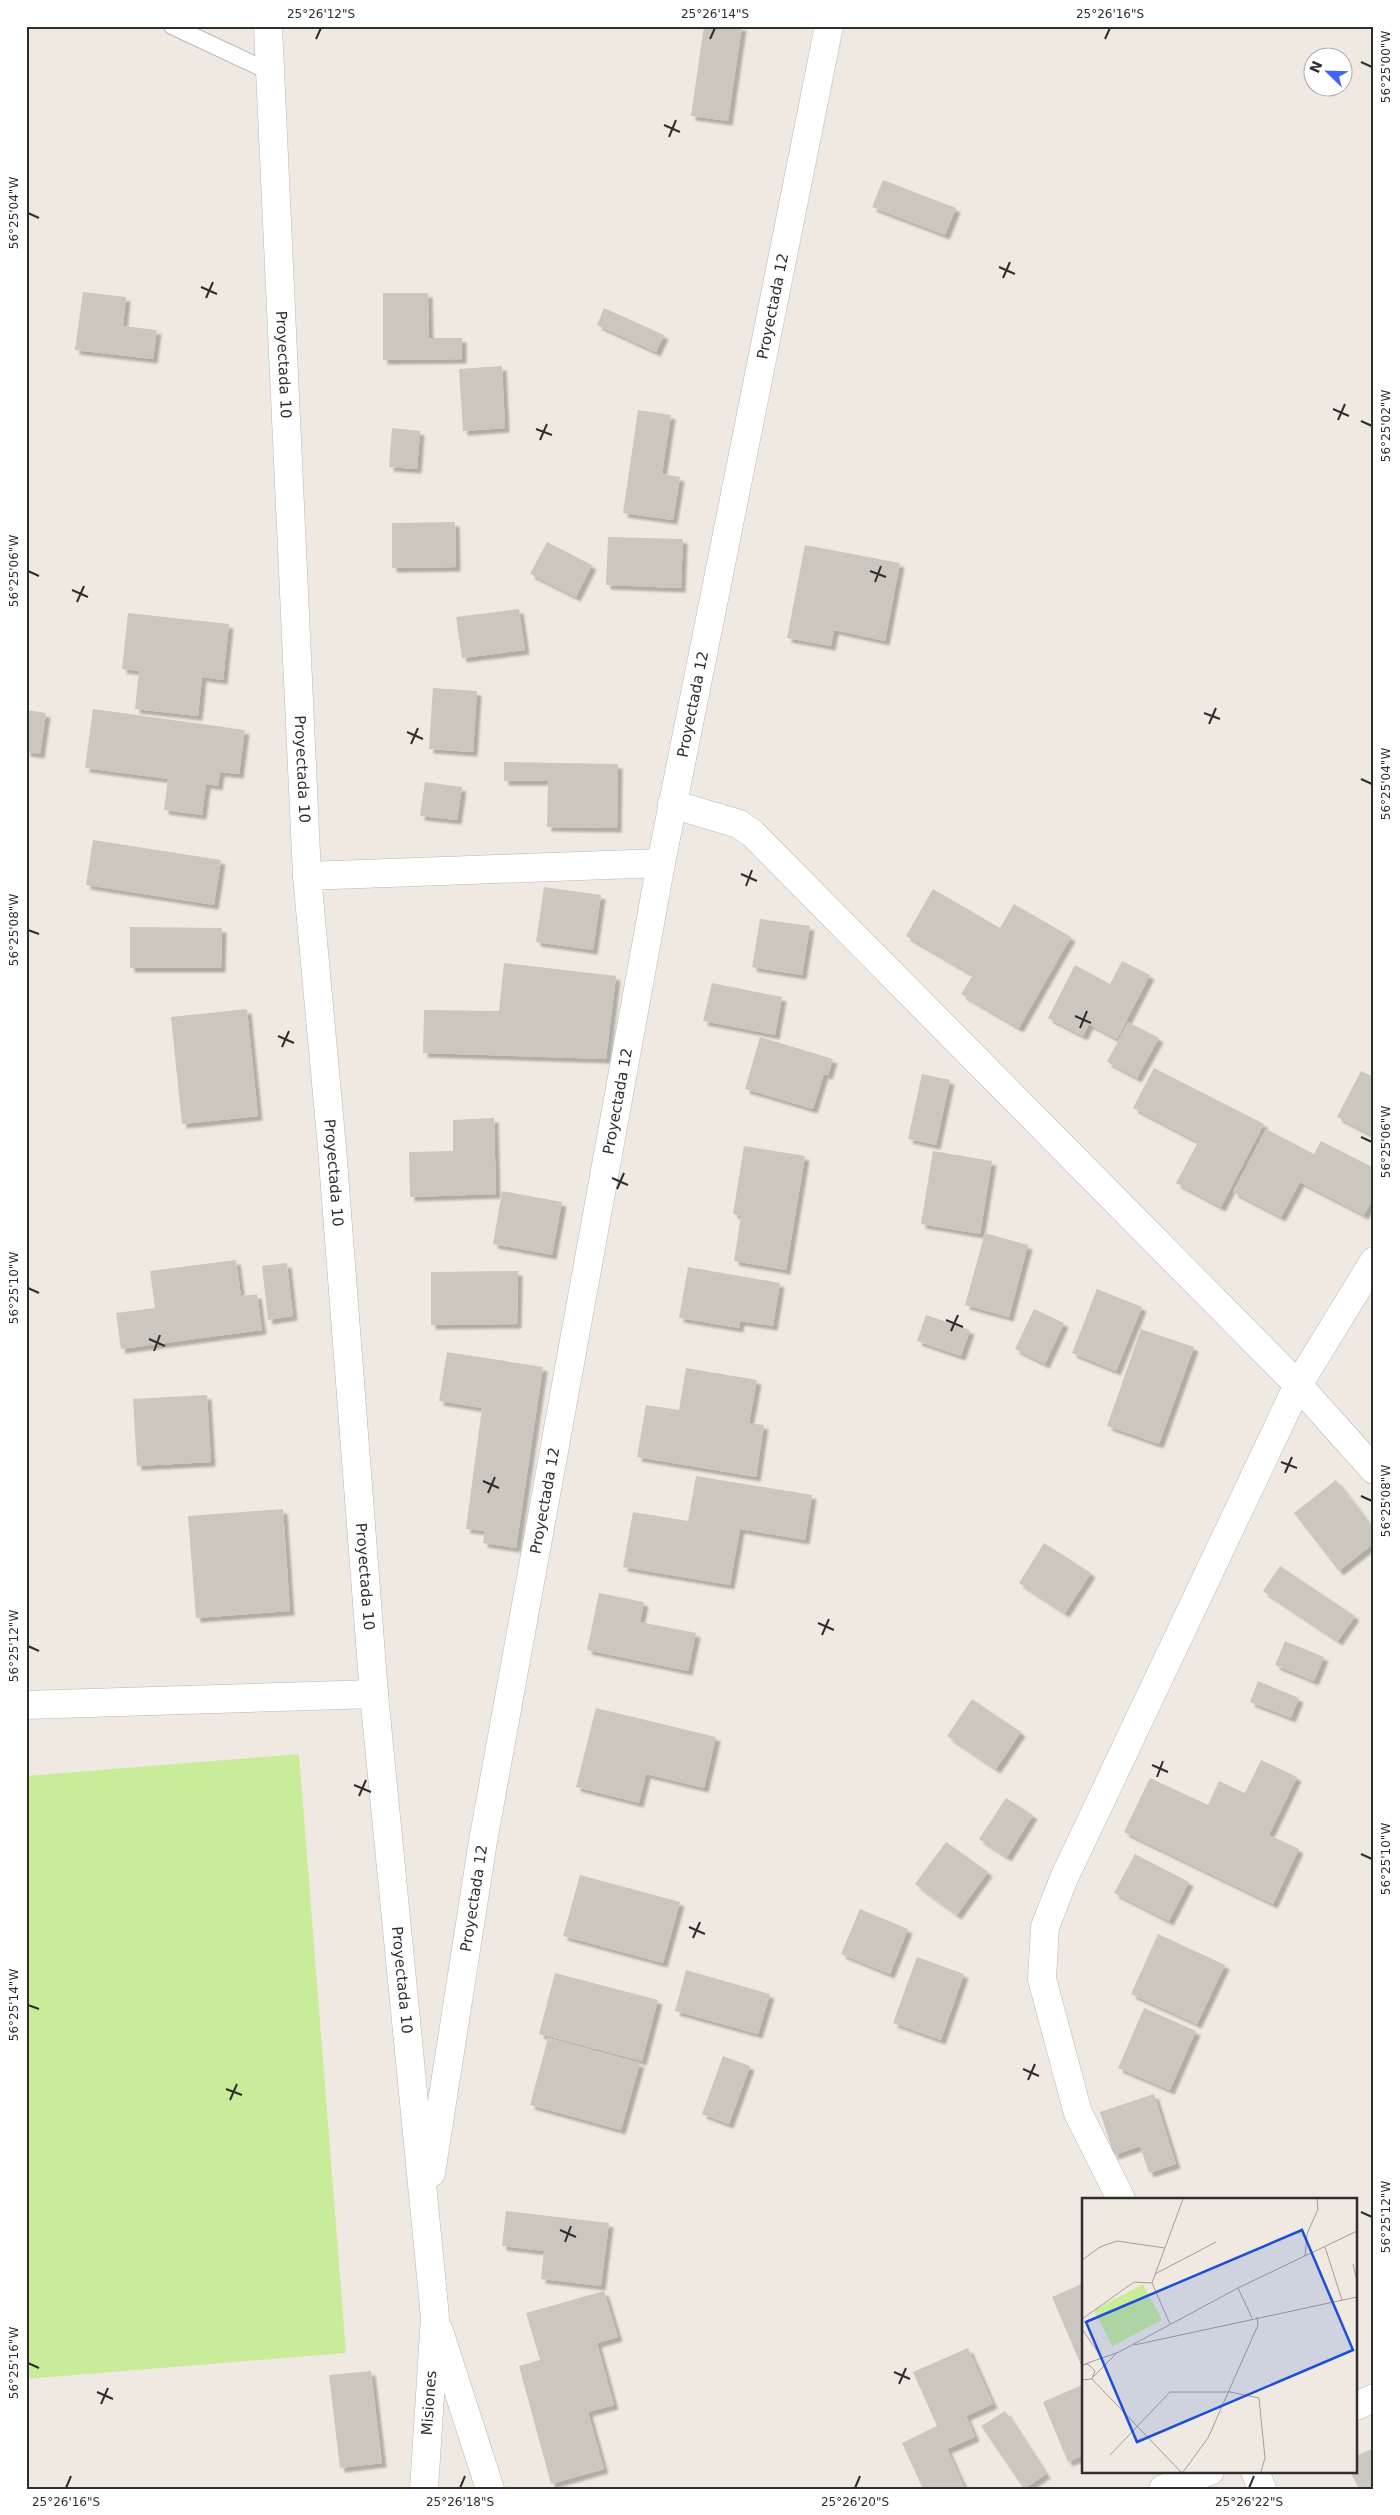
<svg xmlns="http://www.w3.org/2000/svg" width="1400" height="2515" font-family="'DejaVu Sans',sans-serif">
<style>
.pitch{fill:#c9ec9a}
.building{fill:#cbc7bf;filter:url(#shadow)}
.lines{fill:none;stroke-linecap:round;stroke-linejoin:round}
.lane-casing{stroke:#b4b7c1;stroke-width:18}
.street-casing{stroke:#b4b7c1;stroke-width:29}
.lane{stroke:#fff;stroke-width:16}
.street{stroke:#fff;stroke-width:28}
.ticks{fill:none;stroke:#2e2e2e;stroke-width:2}
.labels{text-anchor:middle;stroke-width:4.5;stroke-linejoin:round;paint-order:stroke}
.street-label{font-size:15px;fill:#2e2e2e;stroke:#fff}
.inset-road{fill:none;stroke:#a29e99;stroke-width:1}
.view{fill:#1d4ed8;fill-opacity:0.15;stroke:#1d4ed8;stroke-width:2.5}
.inset-edge{fill:none;stroke:#2e2e2e;stroke-width:2.5}
.neatline{fill:none;stroke:#2e2e2e;stroke-width:2}
.ticks-label{font-size:12px;text-anchor:middle;fill:#2e2e2e}
</style>
<defs>
<filter id="shadow"><feDropShadow dx="4.5" dy="4.5" stdDeviation="1" flood-color="#0004"/></filter>
</defs>
<rect width="100%" height="100%" fill="#efe9e1"/>
<!-- pitch -->
<polygon class="pitch" points="299,1754 346,2353 26,2379 26,1776"/>
<!-- building -->
<g class="building">
<polygon points="704,26 742,26 728,121 691,116"/>
<polygon points="883,180 956,208 945,235 872,207"/>
<polygon points="83,292 126,297 123,326 157,330 153,359 75,350"/>
<polygon points="383,293 428,293 429,338 462,338 462,359 383,360"/>
<polygon points="604,308 664,335 656,352 597,325"/>
<polygon points="502,366 505,428 463,431 459,369"/>
<polygon points="638,410 671,415 662,474 680,477 673,520 623,513"/>
<polygon points="392,428 420,431 417,469 389,467"/>
<polygon points="455,522 456,567 392,568 392,523"/>
<polygon points="608,537 683,539 681,588 606,585"/>
<polygon points="547,542 592,565 576,597 530,574"/>
<polygon points="805,545 900,563 885,641 834,630 831,646 787,638"/>
<polygon points="519,609 525,650 462,658 456,617"/>
<polygon points="128,613 229,624 223,680 202,677 198,716 135,709 139,671 122,669"/>
<polygon points="433,688 477,691 473,752 429,749"/>
<polygon points="93,709 245,730 239,774 220,772 218,786 206,784 202,815 164,810 168,779 85,768"/>
<polygon points="26,710 46,713 40,754 26,752"/>
<polygon points="504,762 618,764 617,828 547,827 548,781 504,781"/>
<polygon points="425,782 462,787 457,820 420,816"/>
<polygon points="93,840 221,860 214,905 86,885"/>
<polygon points="544,887 601,895 593,950 536,942"/>
<polygon points="933,889 1000,928 1014,904 1071,937 1019,1028 961,994 973,975 906,936"/>
<polygon points="760,919 810,926 802,975 752,967"/>
<polygon points="130,927 222,928 221,968 130,968"/>
<polygon points="1122,961 1150,975 1117,1039 1089,1024 1083,1036 1048,1018 1075,965 1110,984"/>
<polygon points="504,963 616,976 606,1059 423,1053 424,1010 499,1011"/>
<polygon points="712,983 782,997 775,1035 703,1021"/>
<polygon points="247,1009 258,1116 182,1124 171,1017"/>
<polygon points="1128,1022 1159,1038 1137,1078 1107,1062"/>
<polygon points="760,1037 833,1059 828,1075 824,1074 813,1109 745,1089"/>
<polygon points="1154,1068 1264,1124 1221,1207 1176,1183 1198,1142 1133,1108"/>
<polygon points="1361,1071 1374,1077 1374,1136 1337,1117"/>
<polygon points="922,1074 950,1080 936,1145 908,1139"/>
<polygon points="494,1118 496,1194 410,1197 409,1152 453,1151 453,1120"/>
<polygon points="1266,1129 1314,1154 1321,1141 1374,1168 1374,1196 1364,1215 1300,1182 1281,1217 1233,1192"/>
<polygon points="744,1146 805,1156 786,1270 734,1261 741,1216 733,1214"/>
<polygon points="933,1151 992,1161 980,1234 921,1224"/>
<polygon points="502,1191 562,1202 552,1255 493,1244"/>
<polygon points="985,1233 1028,1245 1009,1317 965,1305"/>
<polygon points="236,1260 241,1296 257,1294 262,1330 121,1349 116,1313 155,1308 150,1271"/>
<polygon points="287,1263 293,1316 268,1320 262,1266"/>
<polygon points="688,1267 780,1283 773,1326 740,1321 739,1328 679,1318"/>
<polygon points="518,1271 517,1324 431,1325 431,1272"/>
<polygon points="1097,1289 1142,1307 1116,1371 1072,1353"/>
<polygon points="1034,1309 1064,1323 1045,1364 1015,1349"/>
<polygon points="926,1315 970,1330 961,1356 917,1341"/>
<polygon points="1141,1329 1194,1347 1159,1444 1107,1426"/>
<polygon points="447,1352 543,1367 516,1548 483,1543 485,1531 466,1529 482,1408 439,1401"/>
<polygon points="686,1368 757,1380 749,1423 764,1425 756,1477 637,1457 646,1405 679,1410"/>
<polygon points="207,1395 211,1462 137,1466 133,1399"/>
<polygon points="696,1476 812,1495 805,1540 740,1529 730,1585 623,1567 633,1512 688,1521"/>
<polygon points="1336,1480 1374,1530 1374,1543 1339,1571 1294,1513"/>
<polygon points="283,1509 290,1611 196,1618 188,1516"/>
<polygon points="1044,1543 1091,1573 1065,1613 1019,1583"/>
<polygon points="1280,1566 1355,1616 1338,1641 1263,1591"/>
<polygon points="599,1593 644,1602 640,1622 696,1633 688,1671 587,1650"/>
<polygon points="1285,1641 1324,1657 1314,1681 1275,1665"/>
<polygon points="1258,1681 1299,1698 1291,1718 1250,1702"/>
<polygon points="972,1699 1021,1732 996,1769 947,1736"/>
<polygon points="596,1708 716,1737 704,1788 646,1774 639,1803 576,1787"/>
<polygon points="1261,1760 1297,1777 1269,1835 1299,1849 1273,1904 1124,1832 1150,1778 1208,1805 1219,1781 1245,1793"/>
<polygon points="1006,1798 1033,1815 1007,1857 979,1839"/>
<polygon points="946,1842 988,1872 957,1915 915,1884"/>
<polygon points="1135,1854 1189,1882 1169,1921 1114,1893"/>
<polygon points="580,1875 680,1902 663,1963 563,1936"/>
<polygon points="860,1909 908,1929 890,1974 841,1954"/>
<polygon points="1158,1934 1225,1965 1197,2024 1131,1994"/>
<polygon points="917,1957 964,1974 941,2040 893,2023"/>
<polygon points="686,1970 770,1994 758,2034 675,2011"/>
<polygon points="555,1973 658,2000 642,2061 539,2034"/>
<polygon points="1144,2008 1196,2031 1170,2090 1118,2068"/>
<polygon points="548,2038 640,2063 621,2130 530,2105"/>
<polygon points="723,2056 750,2066 729,2124 702,2114"/>
<polygon points="1154,2094 1176,2164 1149,2173 1140,2146 1114,2155 1100,2112"/>
<polygon points="506,2211 609,2223 601,2286 541,2279 544,2251 502,2246"/>
<polygon points="1084,2283 1084,2372 1052,2297"/>
<polygon points="604,2291 618,2337 597,2343 614,2405 588,2412 604,2469 551,2484 519,2366 540,2360 526,2313"/>
<polygon points="968,2348 993,2404 966,2416 975,2437 947,2449 965,2489 923,2489 902,2443 937,2426 913,2372"/>
<polygon points="371,2371 382,2463 340,2468 329,2375"/>
<polygon points="1084,2384 1084,2455 1068,2462 1043,2402"/>
<polygon points="1005,2411 1046,2474 1024,2489 981,2426"/>
<polygon points="1374,2448 1374,2489 1359,2489 1350,2471 1356,2471 1356,2456"/>
</g>
<g class="lines">
<!-- lane casing -->
<g class="lane-casing">
<polyline id="lane" points="172,26 270,72"/>
</g>
<!-- street casing -->
<g class="street-casing">
<g id="street">
<path id="s1" d="M 268,26 L 307,876 L 332,1148 L 374,1694 L 435,2317 L 424,2489"/>
<polyline points="672,804 739,824 753,834 1298,1385 1374,1470"/>
<polyline points="307,876 661,863"/>
<polyline points="26,1705 374,1694"/>
<path id="s2" d="M 431,2173 L 483,1841 L 661,863 L 829,26"/>
<polyline points="1121,2199 1078,2113 1042,1979 1045,1927 1064,1878 1298,1385 1374,1261"/>
<polyline points="439,2331 490,2489"/>
<polyline points="1356,2406 1374,2398"/>
<polyline points="1255,2471 1262,2489"/>
<polyline points="1163,2489 1210,2471"/>
</g>
</g>
<!-- lane -->
<use href="#lane" class="lane"/>
<!-- street -->
<use href="#street" class="street"/>
</g>
<!-- ticks -->
<path class="ticks" d="M 316,39 L 321,28M 710,39 L 715,28M 1105,39 L 1110,28M 1361,62 L 1372,67M 664,125 L 680,132M 669,137 L 676,120M 28,213 L 39,218M 999,267 L 1015,274M 1003,278 L 1010,262M 201,287 L 217,294M 206,298 L 213,282M 1333,409 L 1349,416M 1338,420 L 1345,404M 1361,421 L 1372,426M 536,429 L 552,435M 540,440 L 547,424M 28,571 L 39,576M 870,571 L 886,577M 875,582 L 881,566M 72,590 L 88,597M 77,602 L 84,586M 1204,713 L 1220,719M 1209,724 L 1216,708M 407,732 L 423,739M 411,744 L 418,728M 1361,779 L 1372,784M 741,874 L 757,881M 746,886 L 752,870M 28,930 L 39,934M 1075,1016 L 1091,1023M 1080,1028 L 1087,1011M 278,1036 L 294,1043M 282,1047 L 289,1031M 1361,1137 L 1372,1142M 612,1178 L 628,1185M 617,1189 L 624,1173M 28,1288 L 39,1293M 946,1320 L 963,1327M 951,1331 L 958,1315M 149,1339 L 165,1346M 154,1351 L 160,1335M 1281,1462 L 1297,1468M 1285,1473 L 1292,1457M 483,1481 L 499,1488M 488,1493 L 495,1477M 1361,1496 L 1372,1501M 818,1623 L 834,1630M 822,1635 L 829,1619M 28,1646 L 39,1651M 1152,1765 L 1168,1772M 1157,1777 L 1163,1761M 354,1785 L 371,1792M 359,1796 L 366,1780M 1361,1854 L 1372,1859M 689,1927 L 705,1934M 693,1938 L 700,1922M 28,2005 L 39,2009M 1023,2069 L 1039,2076M 1028,2080 L 1035,2064M 226,2089 L 242,2095M 230,2100 L 237,2084M 1361,2212 L 1372,2217M 560,2230 L 576,2237M 565,2242 L 571,2226M 28,2363 L 39,2368M 894,2372 L 910,2379M 899,2384 L 906,2368M 97,2392 L 113,2399M 101,2404 L 108,2388M 66,2488 L 71,2476M 460,2488 L 465,2476M 855,2488 L 860,2476M 1249,2488 L 1254,2476"/>
<g class="labels">
<!-- street labels -->
<g class="street-label">
<text dy="5" stroke="none"><textPath href="#s2" startOffset="1898">Proyectada 12</textPath></text>
<text dy="5" stroke="none"><textPath href="#s1" startOffset="339">Proyectada 10</textPath></text>
<text dy="5" stroke="none"><textPath href="#s2" startOffset="1492">Proyectada 12</textPath></text>
<text dy="5" stroke="none"><textPath href="#s1" startOffset="744">Proyectada 10</textPath></text>
<text dy="5" stroke="none"><textPath href="#s2" startOffset="1088">Proyectada 12</textPath></text>
<text dy="5" stroke="none"><textPath href="#s1" startOffset="1149">Proyectada 10</textPath></text>
<text dy="5" stroke="none"><textPath href="#s2" startOffset="682">Proyectada 12</textPath></text>
<text dy="5" stroke="none"><textPath href="#s1" startOffset="1554">Proyectada 10</textPath></text>
<text dy="5" stroke="none"><textPath href="#s2" startOffset="278">Proyectada 12</textPath></text>
<text dy="5" stroke="none"><textPath href="#s1" startOffset="1959">Proyectada 10</textPath></text>
<text transform="translate(429 2403) rotate(-86)" y="5">Misiones</text>
</g>
</g>
<!-- overview -->
<g transform="translate(1082 2198)">
<rect width="275" height="275" fill="#efe9e1"/>
<path d="M 61,86 L 80,122 L 30,148 L 12,112 Z" fill="#c9ec9a"/>
<path class="inset-road" d="M 243,49 L 260,102M 223,58 L 225,36 L 236,11 L 235,1M 0,62 L 18,49 L 35,43 L 83,50M 271,66 L 275,83M 73,76 L 134,44M 156,90 L 170,120M 0,121 L 52,84 L 70,85M 88,126 L 70,85 L 101,1M 0,131 L 20,160M 52,147 L 275,99M 3,166 L 37,154 L 156,90 L 275,33M 0,167 L 6,166 L 13,173 L 10,181 L 0,182M 11,179 L 34,156M 10,181 L 99,274M 28,257 L 88,194 L 148,194 L 177,200 L 183,260 L 179,274M 101,274 L 126,240 L 176,127 L 175,119"/>
<path class="view" d="M 220,32 L 271,152 L 55,244 L 4,124 Z"/>
<rect width="275" height="275" class="inset-edge"/>
</g>
<!-- border -->
<rect width="1400" height="2515" fill="none" stroke="#ffffff" stroke-width="55"/>
<!-- north arrow -->
<g transform="translate(1328 72) rotate(293)"><circle r="24" fill="#ffffff" stroke="#ababab"/>
<path d="M0-4L9 19L0 12L-9 19Z" fill="#4264fb"/>
<text y="-8" font-size="14" font-weight="bold" text-anchor="middle" fill="#2e2e2e">N</text>
</g>
<rect x="28" y="28" width="1344" height="2460" class="neatline"/>
<g class="ticks-label">
<text x="321" y="18">25°26'12"S</text>
<text x="715" y="18">25°26'14"S</text>
<text x="1110" y="18">25°26'16"S</text>
<text transform="translate(1386 67) rotate(-90)" y="4">56°25'00"W</text>
<text transform="translate(14 213) rotate(-90)" y="4">56°25'04"W</text>
<text transform="translate(1386 426) rotate(-90)" y="4">56°25'02"W</text>
<text transform="translate(14 571) rotate(-90)" y="4">56°25'06"W</text>
<text transform="translate(1386 784) rotate(-90)" y="4">56°25'04"W</text>
<text transform="translate(14 930) rotate(-90)" y="4">56°25'08"W</text>
<text transform="translate(1386 1142) rotate(-90)" y="4">56°25'06"W</text>
<text transform="translate(14 1288) rotate(-90)" y="4">56°25'10"W</text>
<text transform="translate(1386 1501) rotate(-90)" y="4">56°25'08"W</text>
<text transform="translate(14 1646) rotate(-90)" y="4">56°25'12"W</text>
<text transform="translate(1386 1859) rotate(-90)" y="4">56°25'10"W</text>
<text transform="translate(14 2005) rotate(-90)" y="4">56°25'14"W</text>
<text transform="translate(1386 2217) rotate(-90)" y="4">56°25'12"W</text>
<text transform="translate(14 2363) rotate(-90)" y="4">56°25'16"W</text>
<text x="66" y="2506">25°26'16"S</text>
<text x="460" y="2506">25°26'18"S</text>
<text x="855" y="2506">25°26'20"S</text>
<text x="1249" y="2506">25°26'22"S</text>
</g>
</svg>
